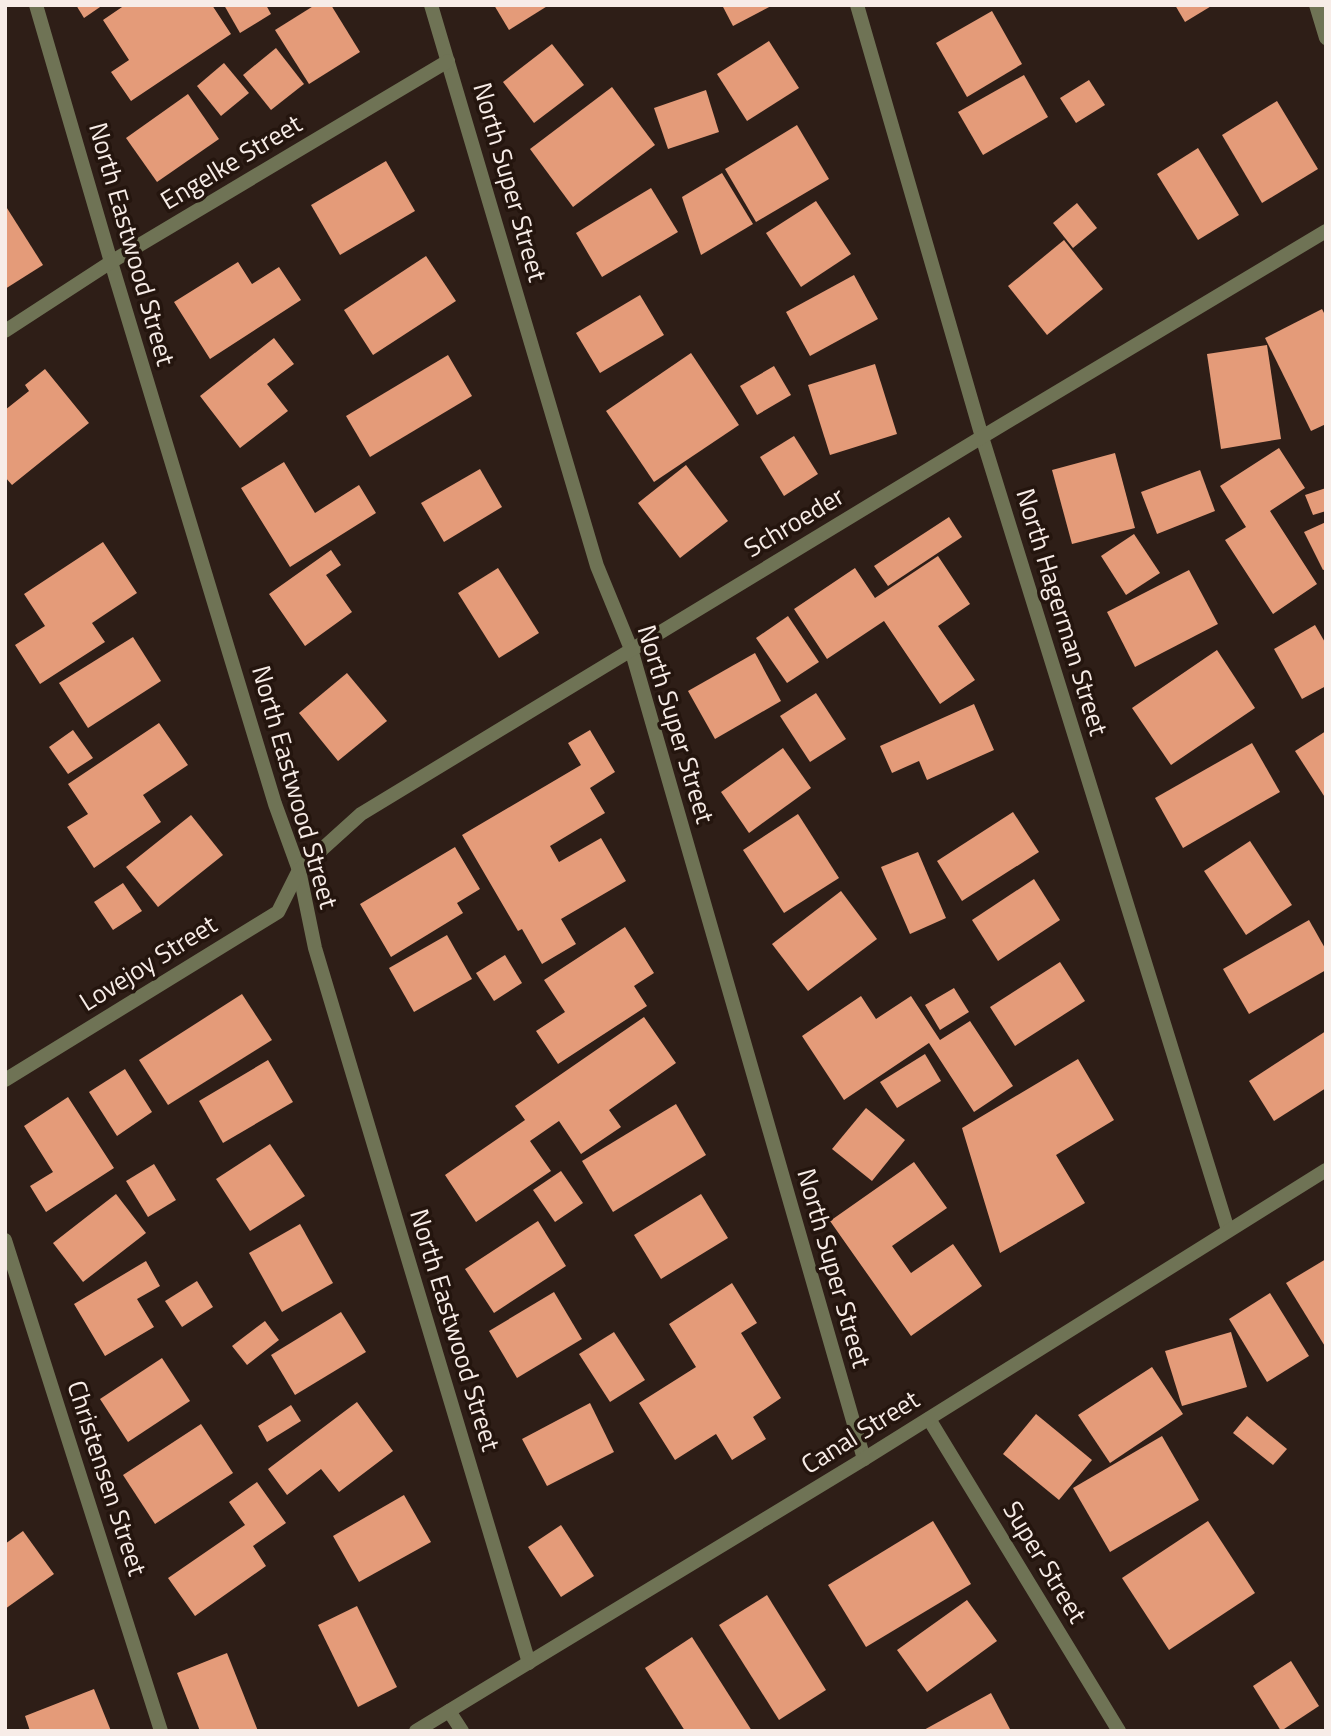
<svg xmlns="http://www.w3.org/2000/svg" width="1331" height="1736" font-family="'Titillium Web',sans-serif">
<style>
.building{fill:#e49b79}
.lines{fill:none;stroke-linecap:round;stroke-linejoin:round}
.minor{stroke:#6f7355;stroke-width:14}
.tertiary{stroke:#6f7355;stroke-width:14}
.labels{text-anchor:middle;stroke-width:7;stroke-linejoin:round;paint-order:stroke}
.street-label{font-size:26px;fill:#f7ece7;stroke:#24150e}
</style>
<rect width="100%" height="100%" fill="#2e1e17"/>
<!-- building -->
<g class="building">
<polygon points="76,5 103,5 84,18"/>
<polygon points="125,5 212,5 231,34 131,101 111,72 129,60 103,20"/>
<polygon points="224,5 266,5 271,14 240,33"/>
<polygon points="315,5 331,5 360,52 309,84 275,30"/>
<polygon points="494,5 549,5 509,30"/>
<polygon points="722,5 773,5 733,26"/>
<polygon points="1175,5 1213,5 1185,22"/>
<polygon points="992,11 1022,64 967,97 936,43"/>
<polygon points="769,41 799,88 747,121 717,74"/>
<polygon points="552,44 584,85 534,123 503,82"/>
<polygon points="276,48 304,84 271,110 243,75"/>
<polygon points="224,63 249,93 221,116 197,86"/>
<polygon points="1024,75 1048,117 983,155 958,112"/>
<polygon points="1089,80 1105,105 1076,123 1060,98"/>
<polygon points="612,87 655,145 573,207 530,149"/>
<polygon points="706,90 719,132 668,149 654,108"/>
<polygon points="188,94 219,139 157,182 126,138"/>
<polygon points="1277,101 1318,169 1262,203 1222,135"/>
<polygon points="797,125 829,179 756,222 725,169"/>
<polygon points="1198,148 1239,215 1198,240 1157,174"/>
<polygon points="386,161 415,211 340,255 311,205"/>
<polygon points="722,173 753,224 701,255 682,197"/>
<polygon points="651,188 678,232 602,277 576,233"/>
<polygon points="816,201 851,254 801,287 766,233"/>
<polygon points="1077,203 1097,228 1073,248 1053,223"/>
<polygon points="5,205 43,265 5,289"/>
<polygon points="1064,240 1103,289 1047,335 1008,286"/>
<polygon points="426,256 456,301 373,355 344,310"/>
<polygon points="238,262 252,284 279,267 301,300 210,359 174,302"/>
<polygon points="854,275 878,319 810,356 786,312"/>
<polygon points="640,295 664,335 600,373 576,333"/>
<polygon points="1322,309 1326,317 1326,424 1311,431 1265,338"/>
<polygon points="274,338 294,364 267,384 288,411 240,448 200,396"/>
<polygon points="1267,345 1281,439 1221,449 1207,354"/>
<polygon points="691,353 739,425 654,482 606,411"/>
<polygon points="448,355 472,396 370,457 346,416"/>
<polygon points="875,364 897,434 830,455 808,385"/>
<polygon points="774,366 791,395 757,415 740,386"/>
<polygon points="45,369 89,423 12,485 5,477 5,410 29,391 25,385"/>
<polygon points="794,436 818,474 784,496 760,457"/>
<polygon points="1279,448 1305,488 1270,511 1317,584 1273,614 1225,540 1246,527 1220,486"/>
<polygon points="1115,453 1135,528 1072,544 1052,470"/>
<polygon points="284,462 315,513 359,485 376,513 290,567 241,488"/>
<polygon points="686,465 728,521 680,558 638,503"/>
<polygon points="480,469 502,507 444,542 421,503"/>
<polygon points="1200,470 1215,511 1157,534 1141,492"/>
<polygon points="1326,488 1326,511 1313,515 1305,495"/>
<polygon points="949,517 962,537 888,586 874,566"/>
<polygon points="1326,522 1326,569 1323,570 1304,532"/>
<polygon points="1134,534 1160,573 1126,595 1101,556"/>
<polygon points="103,542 137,593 92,623 105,642 40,684 15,645 45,626 24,594"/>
<polygon points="331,550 341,565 326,575 352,612 305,646 269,594"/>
<polygon points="938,556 970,604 938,626 975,680 940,704 884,621 827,659 794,609 855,568 875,598"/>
<polygon points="498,568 539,633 499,658 458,593"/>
<polygon points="1189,570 1218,624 1135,667 1107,612"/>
<polygon points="788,616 819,662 787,683 756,638"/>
<polygon points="1315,625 1326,644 1326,686 1302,699 1274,649"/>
<polygon points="133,637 161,681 88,728 59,683"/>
<polygon points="1217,650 1255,708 1171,765 1132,708"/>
<polygon points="755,653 781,701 715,739 688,691"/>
<polygon points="347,673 387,721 338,761 299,713"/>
<polygon points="816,693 846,739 810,762 780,716"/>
<polygon points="974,704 994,750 927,780 919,761 892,773 880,746"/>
<polygon points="159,723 188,765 143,795 161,822 94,868 67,827 88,814 68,784"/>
<polygon points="73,730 93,758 68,774 49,747"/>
<polygon points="590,730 615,772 590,788 605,813 550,846 559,862 601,838 626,881 561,919 576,944 542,964 522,929 518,931 462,835 581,765 568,743"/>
<polygon points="1326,731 1326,799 1295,751"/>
<polygon points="1252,743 1280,792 1183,848 1155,798"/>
<polygon points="783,748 811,788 749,833 721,792"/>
<polygon points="1013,812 1039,852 962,901 937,861"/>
<polygon points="798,814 839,878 784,913 743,850"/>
<polygon points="191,815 223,855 158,907 126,867"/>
<polygon points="1250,841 1292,905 1246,935 1204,871"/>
<polygon points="455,847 480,889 457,903 463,913 391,957 360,904"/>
<polygon points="918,852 946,918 910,934 881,867"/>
<polygon points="1034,879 1060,920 998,961 972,920"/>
<polygon points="123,883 142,911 113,930 94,902"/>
<polygon points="841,891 877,939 808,991 772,944"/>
<polygon points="1309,920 1326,950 1326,970 1249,1014 1223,969"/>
<polygon points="625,927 654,973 634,986 647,1006 558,1064 536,1031 565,1012 544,980"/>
<polygon points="447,935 472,979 414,1012 389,968"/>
<polygon points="505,955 522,983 494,1001 476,973"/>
<polygon points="1060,962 1085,1001 1015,1046 990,1007"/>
<polygon points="954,988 969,1012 940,1030 925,1005"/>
<polygon points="242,994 272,1040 168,1105 139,1060"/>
<polygon points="861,996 876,1019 911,996 940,1040 970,1021 1013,1086 974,1112 929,1043 844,1100 802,1036"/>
<polygon points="644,1017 676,1063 609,1110 621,1127 581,1154 559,1121 530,1141 551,1171 476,1222 445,1175 525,1120 515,1106"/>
<polygon points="1326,1031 1326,1088 1274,1121 1249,1081"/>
<polygon points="925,1054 941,1081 897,1108 880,1082"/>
<polygon points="1078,1059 1114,1120 1056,1155 1085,1203 1000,1253 962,1128"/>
<polygon points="268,1060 293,1102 223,1143 199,1101"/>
<polygon points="125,1069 152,1112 117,1136 89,1092"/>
<polygon points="68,1097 114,1168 46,1212 30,1186 53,1172 24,1126"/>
<polygon points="676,1104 706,1155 613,1212 582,1161"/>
<polygon points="866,1108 905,1140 872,1181 832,1149"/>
<polygon points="270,1144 305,1196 250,1231 216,1179"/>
<polygon points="914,1162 947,1208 892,1246 911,1273 953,1244 982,1286 911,1336 830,1221"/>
<polygon points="154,1164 176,1200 148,1217 126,1181"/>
<polygon points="561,1171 583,1203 555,1222 533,1190"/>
<polygon points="116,1194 146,1233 83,1282 53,1243"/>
<polygon points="701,1194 728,1238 661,1279 634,1235"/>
<polygon points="538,1221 566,1266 494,1313 465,1269"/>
<polygon points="300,1224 333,1283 282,1312 249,1253"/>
<polygon points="1326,1259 1326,1348 1286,1283"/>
<polygon points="146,1261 160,1286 137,1299 154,1327 105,1356 74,1304"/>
<polygon points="197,1281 213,1307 182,1327 165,1301"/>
<polygon points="732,1283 757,1323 741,1333 781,1398 753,1417 766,1439 732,1460 716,1434 675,1460 639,1403 696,1367 669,1324"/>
<polygon points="554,1292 582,1339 517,1378 489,1331"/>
<polygon points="1270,1293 1309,1356 1267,1382 1229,1319"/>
<polygon points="341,1312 366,1352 295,1395 271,1355"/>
<polygon points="265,1321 279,1340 247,1365 232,1346"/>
<polygon points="614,1332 645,1380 610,1402 579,1354"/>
<polygon points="1231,1332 1247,1387 1182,1406 1165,1351"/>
<polygon points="162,1358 190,1401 128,1442 100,1399"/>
<polygon points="1152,1367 1183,1414 1110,1463 1078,1415"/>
<polygon points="357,1402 393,1451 339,1492 321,1469 287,1495 268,1469"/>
<polygon points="590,1403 614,1452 547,1486 522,1439"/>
<polygon points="291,1405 301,1421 267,1442 258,1426"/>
<polygon points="1036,1414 1092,1460 1059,1500 1003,1454"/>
<polygon points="1247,1416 1287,1449 1273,1465 1233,1433"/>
<polygon points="201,1424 233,1473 155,1524 123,1475"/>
<polygon points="1162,1436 1199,1500 1110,1552 1073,1488"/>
<polygon points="257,1482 286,1523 253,1546 266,1566 195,1616 168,1578 245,1525 229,1502"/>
<polygon points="404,1495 431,1542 359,1582 333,1536"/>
<polygon points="933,1521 971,1584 866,1647 828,1585"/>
<polygon points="1208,1521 1255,1593 1169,1650 1122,1578"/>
<polygon points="561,1525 594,1576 561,1597 528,1547"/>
<polygon points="23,1531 54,1574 5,1609 5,1544"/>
<polygon points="767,1595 826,1690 779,1720 719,1625"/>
<polygon points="967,1600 997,1641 927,1692 897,1650"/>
<polygon points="357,1606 397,1687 358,1707 318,1625"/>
<polygon points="692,1637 752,1731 685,1731 645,1668"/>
<polygon points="227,1653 258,1731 200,1731 177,1673"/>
<polygon points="1291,1661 1319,1706 1281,1731 1253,1686"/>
<polygon points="94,1689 111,1731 30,1731 25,1716"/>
<polygon points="991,1693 1011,1731 922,1731"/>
</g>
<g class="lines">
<!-- minor -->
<g class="minor">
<polyline points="36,5 111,262 275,804 299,870 315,948 529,1663"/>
<polyline points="431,5 597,566 631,649 864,1459"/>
<polyline points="857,5 982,437 1228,1230"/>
<polyline points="1316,5 1326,38"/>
<polyline points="5,331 111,262 448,61"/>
<polyline points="5,1080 278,912 299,870 361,814 982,437 1326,231"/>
<polyline points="5,1240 161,1731"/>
<polyline points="929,1419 1119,1731"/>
<polyline points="449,1711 462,1731"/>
</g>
<!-- tertiary -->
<polyline class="tertiary" points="416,1731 864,1459 1326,1170"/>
</g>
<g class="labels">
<!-- street labels -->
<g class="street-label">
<text transform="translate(231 162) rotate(-31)" y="9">Engelke Street</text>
<text transform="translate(510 182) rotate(74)" y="9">North Super Street</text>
<text transform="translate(132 244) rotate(74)" y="9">North Eastwood Street</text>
<text transform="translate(794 522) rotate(-31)" y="9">Schroeder</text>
<text transform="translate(1062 612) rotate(73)" y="9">North Hagerman Street</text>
<text transform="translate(676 724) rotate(73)" y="9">North Super Street</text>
<text transform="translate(295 787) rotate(74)" y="9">North Eastwood Street</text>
<text transform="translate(148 963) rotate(-32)" y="9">Lovejoy Street</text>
<text transform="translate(834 1268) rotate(74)" y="9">North Super Street</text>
<text transform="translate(455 1330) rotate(73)" y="9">North Eastwood Street</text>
<text transform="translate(860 1432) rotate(-32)" y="9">Canal Street</text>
<text transform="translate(107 1478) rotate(72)" y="9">Christensen Street</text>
<text transform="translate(1045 1562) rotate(59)" y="9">Super Street</text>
</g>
</g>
<!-- border -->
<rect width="1331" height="1736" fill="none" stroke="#f7ece7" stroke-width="14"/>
</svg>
